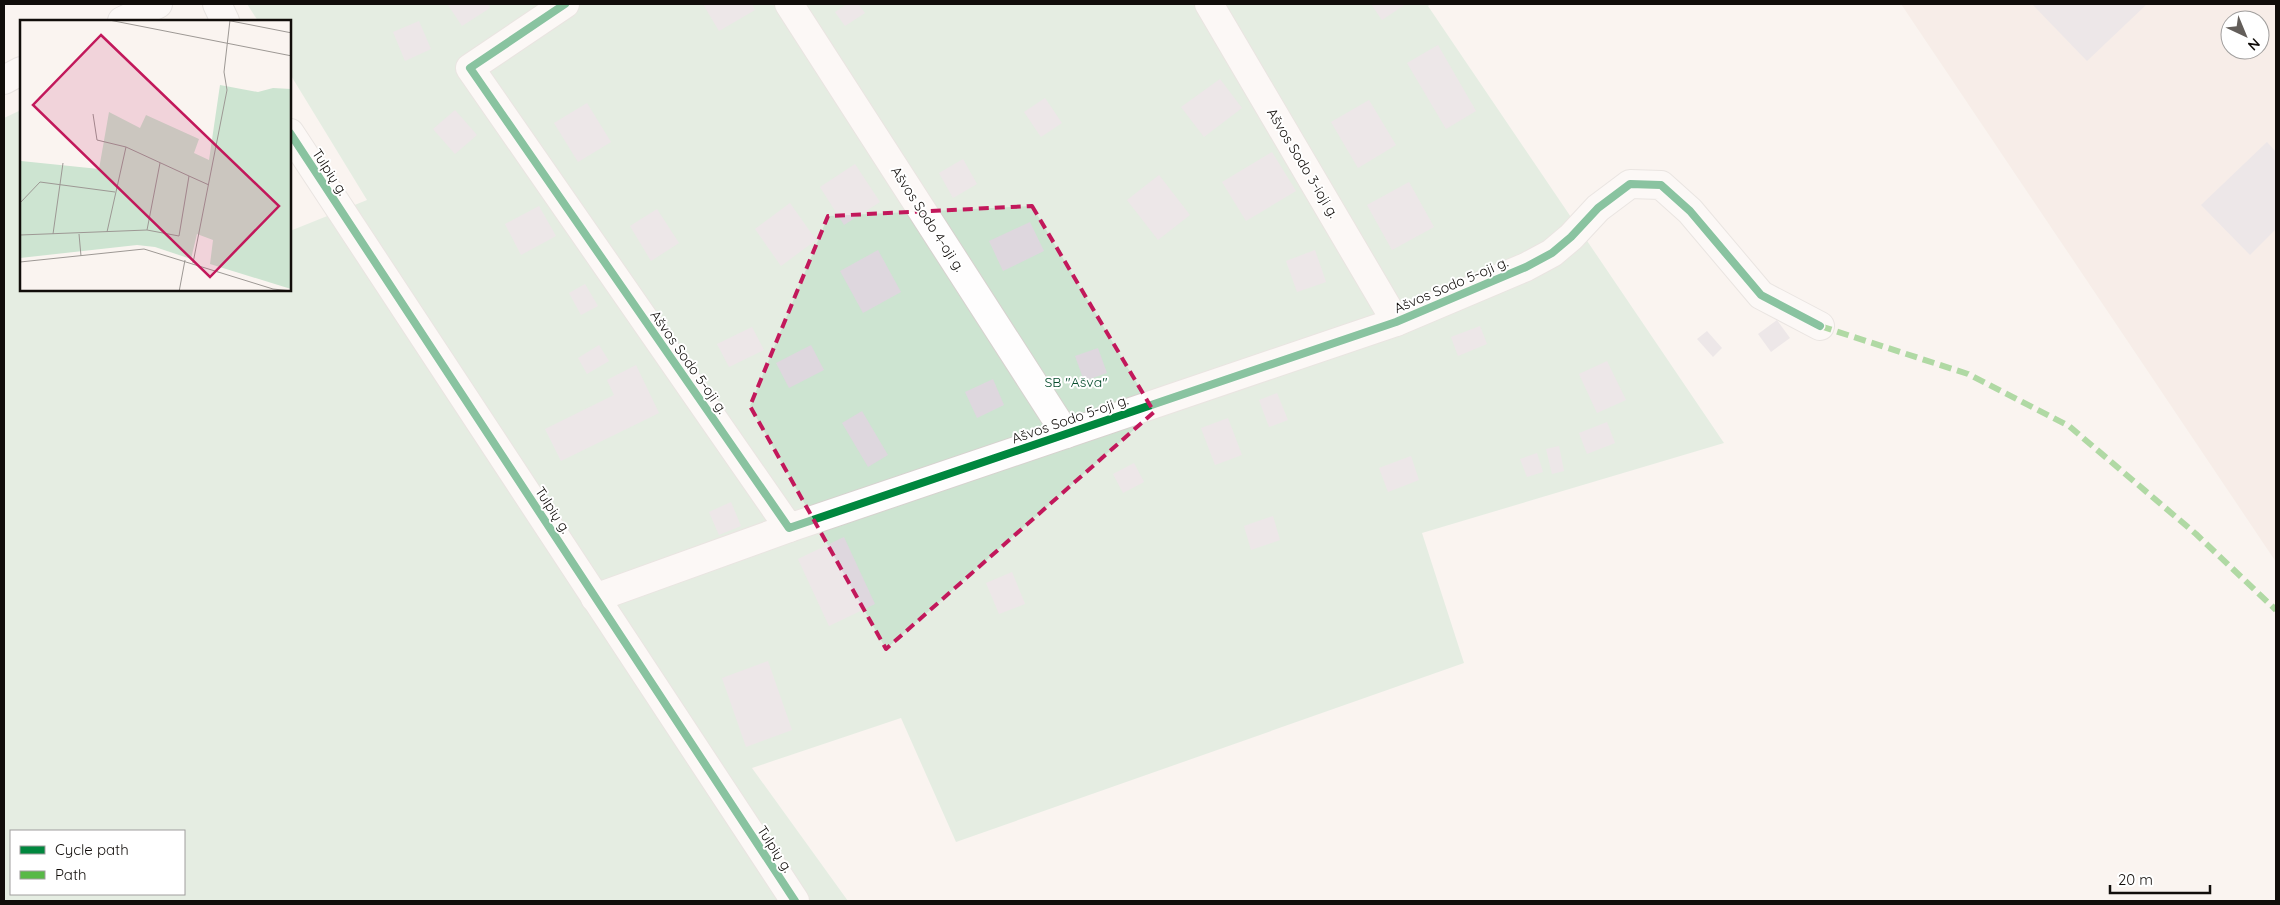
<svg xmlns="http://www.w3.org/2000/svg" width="2280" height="905" font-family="Quicksand,sans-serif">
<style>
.built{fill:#f3e5dd;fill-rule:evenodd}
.green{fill:#cde4d1;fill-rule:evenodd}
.building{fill:#ded7de}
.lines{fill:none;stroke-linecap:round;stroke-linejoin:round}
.street-casing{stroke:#d7d2cf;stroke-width:30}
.street{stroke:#fefdfd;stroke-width:28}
.quiet{stroke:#58b947;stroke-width:6;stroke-dasharray:12 6;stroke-linecap:butt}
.cycleway-casing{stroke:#fff;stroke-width:11}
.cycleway{stroke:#00873e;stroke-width:8}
.marked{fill:none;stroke:#c2185b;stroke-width:4;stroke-dasharray:10 6;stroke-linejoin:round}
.labels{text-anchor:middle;stroke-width:4;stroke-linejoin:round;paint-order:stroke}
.street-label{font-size:14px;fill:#110d0a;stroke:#fff}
.park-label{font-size:14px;fill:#064c2c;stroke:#fff}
.inset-road{fill:none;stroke:#9d9894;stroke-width:1}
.view{fill:#c2185b;fill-opacity:0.15;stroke:#c2185b;stroke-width:2.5}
.inset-edge{fill:none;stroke:#110d0a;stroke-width:2.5}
</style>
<rect width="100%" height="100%" fill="#faf4f0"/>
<!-- built -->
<path class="built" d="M 1901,4 L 2276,4 L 2276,562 ZM 2230,20 L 2260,20 L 2260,50 L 2230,50 Z"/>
<!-- green -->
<path class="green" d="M 247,4 L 1431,4 L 1428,6 L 1724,443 L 1422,533 L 1464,663 L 956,842 L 901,718 L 752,768 L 848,901 L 4,901 L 4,118 L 21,110 L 21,290 L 290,290 L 290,231 L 367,200 L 290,74 L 290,21 L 258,21 ZM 11,831 L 184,831 L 184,894 L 11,894 Z"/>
<!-- building -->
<g class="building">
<polygon points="451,4 488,4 490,8 462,26 448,5"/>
<polygon points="703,4 752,4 755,10 719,31"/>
<polygon points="847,4 858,4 865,13 845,26 835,12"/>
<polygon points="1371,4 1406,4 1382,20"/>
<polygon points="2032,4 2147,4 2087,61"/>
<polygon points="419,21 431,49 405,61 393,32"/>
<polygon points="1438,45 1476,111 1446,129 1407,63"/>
<polygon points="1220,79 1242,108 1204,137 1181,107"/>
<polygon points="1045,98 1062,123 1041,137 1024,112"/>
<polygon points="1369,100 1396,145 1358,168 1331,122"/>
<polygon points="587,103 611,142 578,162 554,123"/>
<polygon points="455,110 477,135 455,154 433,129"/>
<polygon points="2267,142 2276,152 2276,229 2250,255 2201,205"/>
<polygon points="1272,152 1296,191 1246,221 1222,182"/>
<polygon points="963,159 977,184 953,198 939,173"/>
<polygon points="855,164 880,202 844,225 820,187"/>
<polygon points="1159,175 1190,215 1158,240 1127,200"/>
<polygon points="1409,182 1434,227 1392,250 1367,205"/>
<polygon points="790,203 816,240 781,266 755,229"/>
<polygon points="539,206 556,236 521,255 505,224"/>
<polygon points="657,209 679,243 651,261 630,226"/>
<polygon points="1030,222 1044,251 1003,271 989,241"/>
<polygon points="878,250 901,292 863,313 840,271"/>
<polygon points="1315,250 1326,282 1297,292 1286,261"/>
<polygon points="585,284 598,306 581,315 569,293"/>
<polygon points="1777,320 1790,338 1771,352 1758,334"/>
<polygon points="1480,326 1487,344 1458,356 1451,337"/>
<polygon points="752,327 764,350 729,367 717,344"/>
<polygon points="1707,331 1722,348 1713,357 1697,339"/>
<polygon points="599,345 609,361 587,374 578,358"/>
<polygon points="811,345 824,370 789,388 776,363"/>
<polygon points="1098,348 1107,373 1084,381 1075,356"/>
<polygon points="1607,361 1626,400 1597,413 1579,374"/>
<polygon points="636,365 659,413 561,461 545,429 614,395 607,380"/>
<polygon points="993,379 1004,405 977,418 965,392"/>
<polygon points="1277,393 1288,420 1269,427 1259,400"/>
<polygon points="862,411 888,455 868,467 842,423"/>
<polygon points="1228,418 1242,455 1215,465 1201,428"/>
<polygon points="1607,422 1615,443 1587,454 1579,433"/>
<polygon points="1559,446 1564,471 1552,474 1546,449"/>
<polygon points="1537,453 1543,472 1527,477 1520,459"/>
<polygon points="1411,456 1419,480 1388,492 1379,468"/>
<polygon points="1134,463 1144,482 1123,493 1113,474"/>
<polygon points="731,502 741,526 719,535 709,512"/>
<polygon points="1273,516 1280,540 1251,550 1244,526"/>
<polygon points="844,537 875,604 829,626 798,559"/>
<polygon points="1012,572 1025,604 999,614 986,583"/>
<polygon points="768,661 792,730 746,747 722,678"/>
</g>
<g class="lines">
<!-- street casing -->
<g class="street-casing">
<g id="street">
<polyline points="217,4 225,21"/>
<polyline points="565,4 470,68 789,528 1396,322 1526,267 1552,253 1571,237 1598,208 1630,184 1661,185 1690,211 1761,295 1820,326"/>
<polyline points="789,4 1066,434"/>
<polyline points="1209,4 1396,322"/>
<polyline points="122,21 158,4"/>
<polyline points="4,80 21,71"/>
<polyline points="290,133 795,901"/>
<polyline points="595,598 789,528"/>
</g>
</g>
<!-- street -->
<use href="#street" class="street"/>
<!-- quiet -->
<polyline class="quiet" points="1820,326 1968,374 2069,426 2196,534 2276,610"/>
<!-- cycleway casing -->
<g class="cycleway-casing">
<g id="cycleway">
<polyline points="565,4 470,68 789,528 1396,322 1526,267 1552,253 1571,237 1598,208 1630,184 1661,185 1690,211 1761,295 1820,326"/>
<polyline points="290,133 795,901"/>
</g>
</g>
<!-- cycleway -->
<use href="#cycleway" class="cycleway"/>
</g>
<!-- marked area -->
<path d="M0 0H2280V905H0ZM 1032,206 L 1154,412 L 886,649 L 750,406 L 828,216 Z" fill="#faf4f0" fill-opacity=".55" fill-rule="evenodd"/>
<path class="marked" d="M 1032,206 L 1154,412 L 886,649 L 750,406 L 828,216 Z"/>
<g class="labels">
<!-- street labels -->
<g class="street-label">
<text transform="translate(1303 163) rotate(59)" y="5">Ašvos Sodo 3-ioji g.</text>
<text transform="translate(330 172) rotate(57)" y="5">Tulpių g.</text>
<text transform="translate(928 219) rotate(57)" y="5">Ašvos Sodo 4-oji g.</text>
<text transform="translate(1451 285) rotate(-23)" y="5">Ašvos Sodo 5-oji g.</text>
<text transform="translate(689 362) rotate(55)" y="5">Ašvos Sodo 5-oji g.</text>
<text transform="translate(1070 419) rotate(-19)" y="5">Ašvos Sodo 5-oji g.</text>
<text transform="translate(553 510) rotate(57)" y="5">Tulpių g.</text>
<text transform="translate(775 849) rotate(57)" y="5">Tulpių g.</text>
</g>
<!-- park labels -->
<g class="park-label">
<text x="1076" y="387">SB "Ašva"</text>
</g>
</g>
<!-- overview -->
<g transform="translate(20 20)">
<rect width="271" height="271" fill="#faf4f0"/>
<path d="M 200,65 L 238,72 L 253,68 L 271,69 L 271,269 L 190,244 L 193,220 L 177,214 L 171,239 L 135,227 L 117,225 L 0,238 L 1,141 L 79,149 L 89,92 L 120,108 L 126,95 L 179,119 L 174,133 L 189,140 Z" fill="#cde4d1"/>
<path class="inset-road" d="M 89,0 L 272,36M 206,0 L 272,13M 169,156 L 189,165M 0,183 L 20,162 L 95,172M 127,210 L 140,143M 87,212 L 106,127M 33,214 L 43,143M 59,214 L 61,236M 0,215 L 127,210 L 159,216 L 169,156 L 106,127 L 77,120 L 73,94M 0,242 L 124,229 L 253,269 L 272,271M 173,243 L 207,70 L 204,52 L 210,0M 159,272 L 165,240"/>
<path class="view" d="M 81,15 L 259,186 L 190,257 L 13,85 Z"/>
<rect width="271" height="271" class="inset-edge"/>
</g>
<!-- border -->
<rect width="2280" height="905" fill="none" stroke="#110d0a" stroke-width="10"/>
<!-- legend -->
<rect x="10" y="830" width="175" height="65" fill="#ffffff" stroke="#a09e9d"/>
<rect x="20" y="846" width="25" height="8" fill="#00873e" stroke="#a09e9d"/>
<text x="55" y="855" font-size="15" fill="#110d0a">Cycle path</text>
<rect x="20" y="871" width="25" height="8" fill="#58b947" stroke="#a09e9d"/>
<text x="55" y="880" font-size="15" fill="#110d0a">Path</text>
<!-- north arrow -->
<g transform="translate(2245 35) rotate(136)"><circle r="24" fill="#ffffff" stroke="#a09e9d"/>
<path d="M0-4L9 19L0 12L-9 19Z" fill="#635e5a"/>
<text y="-8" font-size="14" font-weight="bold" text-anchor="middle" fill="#110d0a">N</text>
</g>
<!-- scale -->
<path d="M2110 885v8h100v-8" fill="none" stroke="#110d0a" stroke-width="2.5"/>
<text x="2118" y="885" font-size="15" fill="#110d0a" stroke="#ffffff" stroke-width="4" paint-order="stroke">20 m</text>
</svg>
